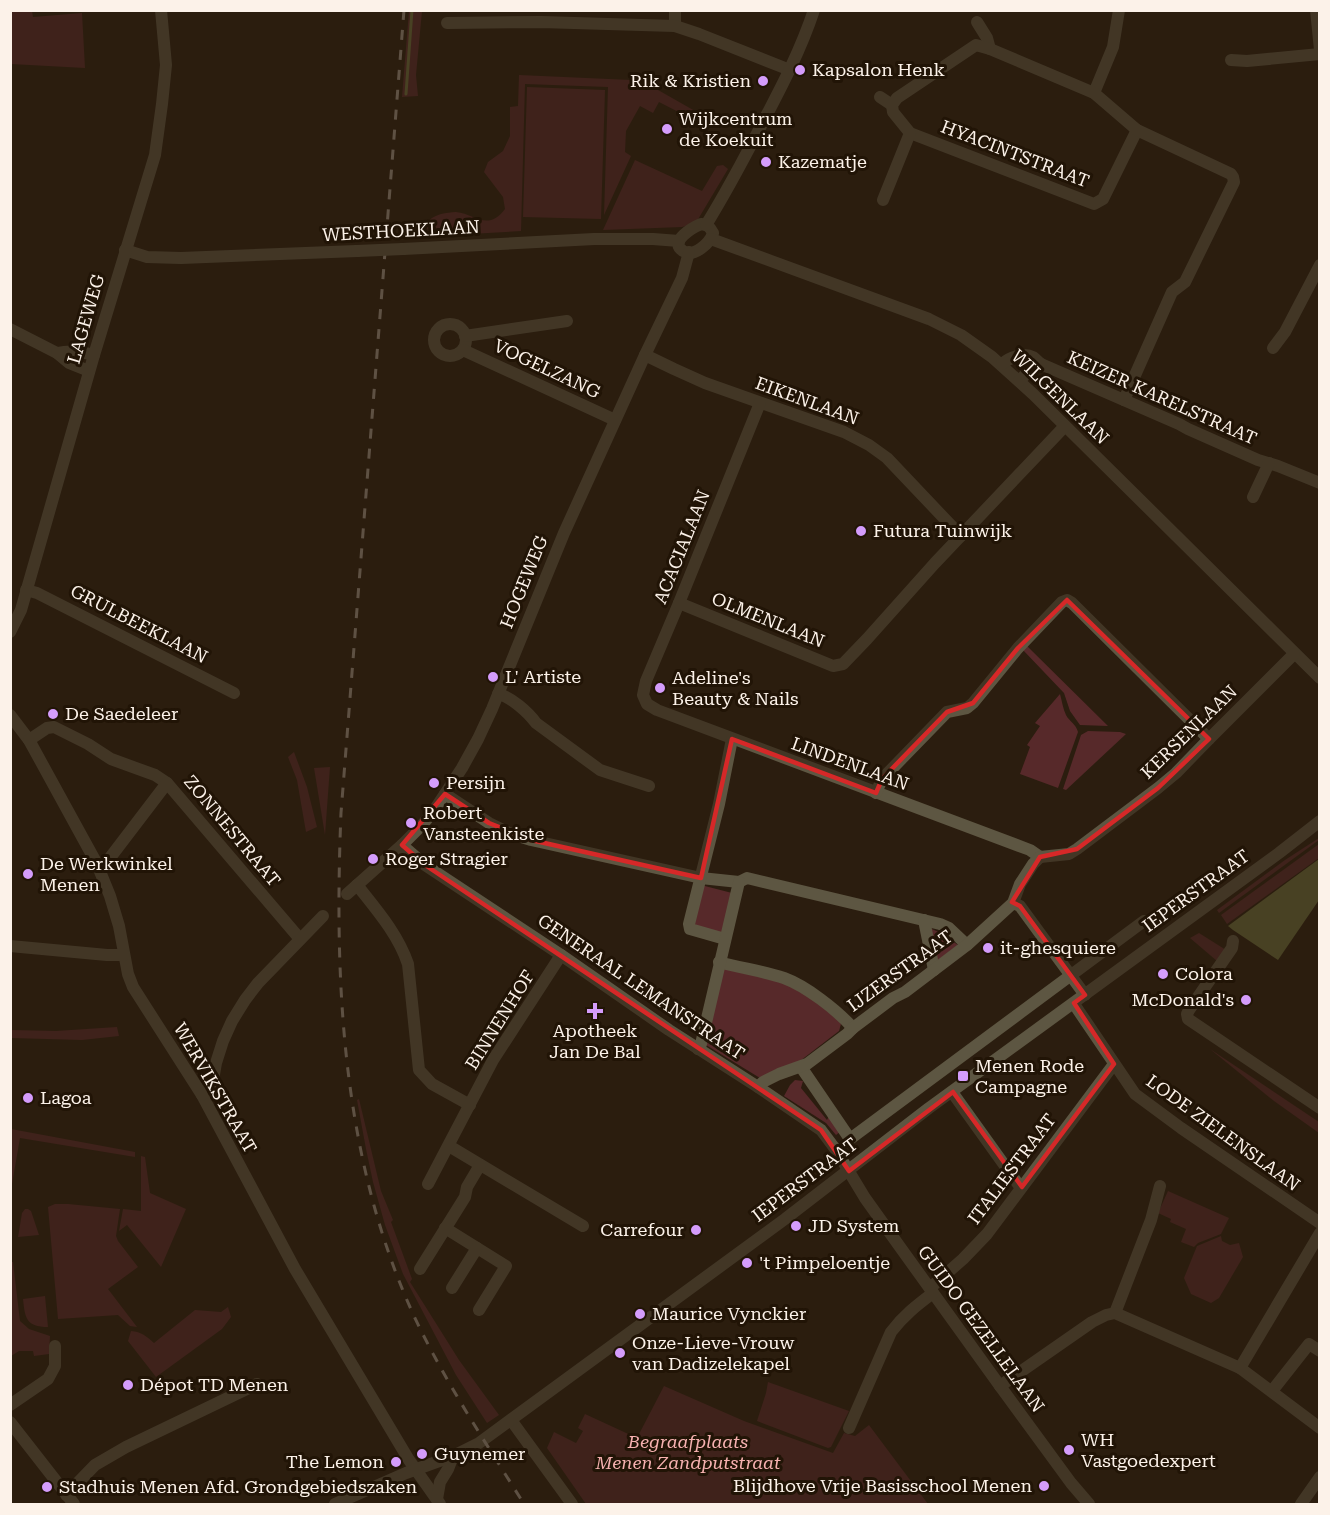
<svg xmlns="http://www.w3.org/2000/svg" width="1330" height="1515" font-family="'Roboto Serif',serif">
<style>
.green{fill:#57292a}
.water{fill:#6a6e3c}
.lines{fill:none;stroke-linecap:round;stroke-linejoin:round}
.stream{stroke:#6a6e3c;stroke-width:3}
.minor{stroke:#5d5642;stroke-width:12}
.rail{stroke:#9c9084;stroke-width:3;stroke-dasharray:10 10;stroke-linecap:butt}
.minor-bridge{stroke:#5d5642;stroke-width:12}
.marked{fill:none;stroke:#d62828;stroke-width:4.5;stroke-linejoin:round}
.poi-dot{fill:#d49cfb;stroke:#211406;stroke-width:2}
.labels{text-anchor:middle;stroke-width:6;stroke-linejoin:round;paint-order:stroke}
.poi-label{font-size:18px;fill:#fcf2e9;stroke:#211406;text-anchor:start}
.street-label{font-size:18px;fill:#fcf2e9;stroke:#211406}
.park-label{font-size:18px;font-style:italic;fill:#f6b1b0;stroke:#211406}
</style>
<rect width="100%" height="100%" fill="#2b1d0f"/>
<!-- green -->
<g class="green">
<polygon points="10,11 32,11 33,17 82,13 85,68 11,64"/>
<polygon points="409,11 422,11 416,75 418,96 402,97"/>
<path d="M 519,75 L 631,80 L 644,82 L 702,115 L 698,122 L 659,102 L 653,113 L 640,106 L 626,131 L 625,152 L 631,156 L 604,215 L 608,87 L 525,84 L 521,231 L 434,236 L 429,232 L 426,225 C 430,218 433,217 441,214 C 446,213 451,212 456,212 C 475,214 488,232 505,209 L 503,197 L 484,172 L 488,162 L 503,151 L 510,136 L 510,107 L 518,106 Z"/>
<polygon points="527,87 605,90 601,219 523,217"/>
<polygon points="635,160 702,191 717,166 723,165 728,169 697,221 690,225 682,227 603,230"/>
<polygon points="1027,646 1108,726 1080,725 1070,711 1064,693 1023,650"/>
<path d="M 1060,694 C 1062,701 1063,709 1066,715 C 1069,721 1076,724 1078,732 L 1058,788 L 1020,774 L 1030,747 L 1027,745 L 1040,726 L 1035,723 Z"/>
<polygon points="1088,731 1120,732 1126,734 1066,790 1063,789 1081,735"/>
<polygon points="294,752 307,787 317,827 306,832 297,780 288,757"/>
<polygon points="330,767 325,835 314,768"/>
<polygon points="1319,838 1319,840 1219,913 1217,910 1285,860"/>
<polygon points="1319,844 1319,858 1227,924 1221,915"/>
<polygon points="701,885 732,893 722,933 692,926"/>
<path d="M 928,928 C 940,931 948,938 958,945 L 934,963 Z"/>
<polygon points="1199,933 1226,950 1217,961 1190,938"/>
<polygon points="726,967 789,984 822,1006 838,1020 841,1024 839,1031 800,1061 760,1078 706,1045 723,970"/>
<polygon points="117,1027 119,1036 82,1040 11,1038 11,1030 56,1031"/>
<polygon points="1210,1049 1319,1122 1319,1133 1274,1101"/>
<polygon points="795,1080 803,1081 801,1088 827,1120 830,1114 841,1131 836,1135 826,1123 784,1096 790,1085"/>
<polygon points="359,1099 381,1191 393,1220 391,1222 412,1279 410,1282 459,1360 499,1415 487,1423 456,1375 403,1274 385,1225 373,1182 366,1149 357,1100"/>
<polygon points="11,1129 135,1152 135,1157 20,1138 12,1184 11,1184"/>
<polygon points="141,1156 145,1157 150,1193 186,1209 161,1267 127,1225 119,1231 123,1209 141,1211"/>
<polygon points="1168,1191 1229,1218 1221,1234 1198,1243 1194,1247 1181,1242 1186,1229 1170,1222 1171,1219 1158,1213"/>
<polygon points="55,1204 68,1204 120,1209 116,1236 118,1241 138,1267 108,1289 137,1327 130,1326 118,1315 58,1319 48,1207"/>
<polygon points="25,1209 28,1209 31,1211 39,1235 18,1237 22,1213"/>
<polygon points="1221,1236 1222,1241 1230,1245 1239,1243 1243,1257 1219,1298 1211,1303 1191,1294 1184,1278 1197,1246"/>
<polygon points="11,1262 13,1262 20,1321 29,1329 50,1336 49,1354 34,1356 33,1351 19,1351 11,1356"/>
<path d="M 45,1296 L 48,1327 C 26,1327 25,1318 23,1299 Z"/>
<path d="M 228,1307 L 231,1317 L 222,1329 L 156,1377 L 128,1341 L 131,1331 C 142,1332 146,1336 154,1343 L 195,1310 L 221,1312 Z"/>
<polygon points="768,1382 849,1411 831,1447 828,1448 757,1421 766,1393"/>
<polygon points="664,1386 744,1421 833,1453 844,1433 855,1436 869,1425 928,1504 586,1504 547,1448 554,1432 576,1443 583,1431 578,1428 585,1414 637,1438"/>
</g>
<!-- water -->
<polygon class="water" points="1319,859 1319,900 1278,960 1233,930 1228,926"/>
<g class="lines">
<!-- stream -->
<polyline class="stream" points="406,94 412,10"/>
<!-- minor -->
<g class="minor">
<polyline points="675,10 675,26"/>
<polyline points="1316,10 1320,50"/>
<polyline points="977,22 987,38 990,49"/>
<polyline points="447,23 541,22 675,26 699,34 790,70"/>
<polyline points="1231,60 1247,61 1320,54"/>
<polyline points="1094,93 1113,47 1119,10"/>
<polyline points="880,97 892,105"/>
<polyline points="910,133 1094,204 1103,199 1137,130"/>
<polyline points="883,200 910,133 893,112 892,105 897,98 976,45 990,49 1094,93 1137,130 1231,174 1233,177 1234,182 1185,282 1172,292 1124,400"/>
<path d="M 701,224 C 708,225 710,227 713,233 C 710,243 694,258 683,251 C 668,241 694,227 701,224 Z"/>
<path d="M 706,225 C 727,191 746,155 764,120 C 783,84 801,49 814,10"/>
<polyline points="711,239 929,319 961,335 992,357 1033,394 1320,678"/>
<polyline points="403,249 594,239 653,239 679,241"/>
<polyline points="125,250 147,257 181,258 357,251"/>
<circle cx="450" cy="340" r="16"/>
<polyline points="10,329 57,353 69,363 89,371"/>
<polyline points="465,336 567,321"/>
<polyline points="1273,348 1285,332 1320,265"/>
<polyline points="463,350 615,420"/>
<path d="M 57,353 C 70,350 81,351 94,355"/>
<polyline points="645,355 674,369 705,383 844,432 869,445 887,458 961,536"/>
<path d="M 1002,364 C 1009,358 1023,352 1033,357 C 1036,359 1038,362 1041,364 L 1179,424 L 1188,429 L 1258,460 L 1278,466 L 1320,483"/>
<polyline points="1019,381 1025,375 1041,364"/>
<polyline points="760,403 679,603 646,681 643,695 647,704 657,710 1030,850 1040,857"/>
<polyline points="1253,497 1269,463"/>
<polyline points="26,590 37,593 234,693"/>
<polyline points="679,603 833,666 843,664 867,639 935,563 1065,426"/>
<polyline points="10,632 21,610 94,355 155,155 162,104 166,65 161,10"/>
<path d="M 498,694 C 511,697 528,712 536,723 L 600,770 L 649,786"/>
<polyline points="10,715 29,740 97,864 110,896 119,926 128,974 133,987 202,1095 295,1269 409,1460 440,1504"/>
<polyline points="29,740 47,728 54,727 88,744 111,759 155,775 167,783 300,939"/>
<polyline points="876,793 882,779 947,712 967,708 973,703 1018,648 1062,602 1067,600 1072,603 1209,739"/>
<polyline points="445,794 489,823 509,833 531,840 701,878 739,882"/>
<polyline points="402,845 425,865 561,955 669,1030 758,1087 821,1130 836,1150 865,1198 900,1247 1000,1386 1071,1483 1089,1504"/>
<polyline points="1040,857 1069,854 1077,849 1158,788 1176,773 1209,739 1294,654"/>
<polyline points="98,867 106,863 167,783"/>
<polyline points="739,882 747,878 940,924 949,928 967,945"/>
<path d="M 357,885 C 376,909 398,934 408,964 L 419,1070 L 432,1084 L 470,1105"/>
<polyline points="347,894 402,845 423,824 435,809 462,768 478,739 492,709 564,533 645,355 682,278 689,252"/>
<polyline points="1013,903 1020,906 1085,995"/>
<polyline points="924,920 934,970"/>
<polyline points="725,939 690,929 689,924 719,804 732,739"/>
<polyline points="1233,941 1232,948 1189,1010 1187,1014 1188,1019 1320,1108"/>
<polyline points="10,946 107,955 124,955"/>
<path d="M 719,962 C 740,968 763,971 784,978 C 806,986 837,1010 853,1028"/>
<polyline points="1074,1004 1135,1094 1181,1128 1320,1223"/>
<polyline points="698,1049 701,1044 739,882"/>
<polyline points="801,1067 850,1139 1144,921"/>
<polyline points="758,1087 763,1082 779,1074 807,1064 847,1034 853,1028 893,998 905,992 967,945 1013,903 1020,884 1033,864 1040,857"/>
<polyline points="952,1092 1018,1184 1022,1187"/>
<polyline points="202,1095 207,1091 213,1080 216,1063 223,1041 232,1021 245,1000 258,983 323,916"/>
<polyline points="449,1146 583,1226"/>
<polyline points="428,1184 493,1060 561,955"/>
<polyline points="445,1228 506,1266 479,1310"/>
<polyline points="420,1269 465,1197 467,1187 480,1165"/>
<polyline points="452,1288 477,1248"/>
<polyline points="930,1288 963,1259 987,1234 1114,1064"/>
<polyline points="1115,1313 1151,1220 1160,1186"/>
<polyline points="1240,1368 1320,1233"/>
<polyline points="1000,1386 1092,1322 1106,1315 1115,1313 1240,1368 1320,1428"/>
<polyline points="1272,1391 1309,1344 1320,1351"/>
<polyline points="10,1405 48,1379 55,1366 55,1346"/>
<polyline points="511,1420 572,1504"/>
<polyline points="10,1422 74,1504"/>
<path d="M 849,1428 L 891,1332 C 903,1316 917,1305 933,1293"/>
<polyline points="66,1495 95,1465 126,1447 257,1384"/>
<polyline points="437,1499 440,1482 448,1469 453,1456"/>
<polyline points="335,1504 406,1473 453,1456 479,1443 785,1219 929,1108 1279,853 1320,821"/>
<polyline points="1301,1504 1320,1477"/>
</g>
<!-- rail -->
<path class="rail" d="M 404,10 L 341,813 C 334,984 342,1159 414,1316 C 445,1382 486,1443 524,1504"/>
<!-- minor-bridge -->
<polyline class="minor-bridge" points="357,251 403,249"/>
</g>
<!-- marked area -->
<path d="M0 0H1330V1515H0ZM 1067,600 L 1209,739 L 1158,788 L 1077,849 L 1040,857 L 1012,902 L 1020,906 L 1085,995 L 1074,1003 L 1114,1064 L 1022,1187 L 953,1092 L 849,1171 L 821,1130 L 425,865 L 402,845 L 445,794 L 489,823 L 531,840 L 701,878 L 732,739 L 876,793 L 882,779 L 947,712 L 973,703 L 1018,648 Z" fill="#2b1d0f" fill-opacity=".55" fill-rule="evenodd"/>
<path class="marked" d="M 1067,600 L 1209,739 L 1158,788 L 1077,849 L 1040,857 L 1012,902 L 1020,906 L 1085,995 L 1074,1003 L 1114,1064 L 1022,1187 L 953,1092 L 849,1171 L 821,1130 L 425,865 L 402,845 L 445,794 L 489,823 L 531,840 L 701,878 L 732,739 L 876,793 L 882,779 L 947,712 L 973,703 L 1018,648 Z"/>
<!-- markers -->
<g class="poi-dot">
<circle cx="800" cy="70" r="6"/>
<circle cx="763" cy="81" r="6"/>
<circle cx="667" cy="129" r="6"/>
<circle cx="766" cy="162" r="6"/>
<circle cx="861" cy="531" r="6"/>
<circle cx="493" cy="677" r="6"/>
<circle cx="660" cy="688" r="6"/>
<circle cx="53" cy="714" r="6"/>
<circle cx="434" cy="783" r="6"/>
<circle cx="411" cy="823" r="6"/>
<circle cx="373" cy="859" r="6"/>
<circle cx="28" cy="874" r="6"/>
<circle cx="988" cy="948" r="6"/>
<circle cx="1163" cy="974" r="6"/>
<circle cx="1246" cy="1000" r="6"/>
<path d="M592 1002h6v6h6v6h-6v6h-6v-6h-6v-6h6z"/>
<rect x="957" y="1070" width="12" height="12" rx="3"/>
<circle cx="28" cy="1098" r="6"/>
<circle cx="796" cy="1226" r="6"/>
<circle cx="696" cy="1230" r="6"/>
<circle cx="747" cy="1263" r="6"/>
<circle cx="640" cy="1314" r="6"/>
<circle cx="620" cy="1353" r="6"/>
<circle cx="128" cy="1385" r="6"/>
<circle cx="1069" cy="1450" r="6"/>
<circle cx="422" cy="1454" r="6"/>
<circle cx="396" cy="1462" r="6"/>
<circle cx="1044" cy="1486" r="6"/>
<circle cx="47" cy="1487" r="6"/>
</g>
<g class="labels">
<!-- poi labels -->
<g class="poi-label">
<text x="812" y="76">Kapsalon Henk</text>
<text x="751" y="87" text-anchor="end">Rik &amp; Kristien</text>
<text x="679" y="125">Wijkcentrum<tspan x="679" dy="21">de Koekuit</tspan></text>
<text x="778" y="168">Kazematje</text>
<text x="873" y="537">Futura Tuinwijk</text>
<text x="505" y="683">L' Artiste</text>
<text x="672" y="684">Adeline's<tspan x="672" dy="21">Beauty &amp; Nails</tspan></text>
<text x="65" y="720">De Saedeleer</text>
<text x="446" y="789">Persijn</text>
<text x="423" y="819">Robert<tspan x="423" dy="21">Vansteenkiste</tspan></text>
<text x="385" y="865">Roger Stragier</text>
<text x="40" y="870">De Werkwinkel<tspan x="40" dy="21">Menen</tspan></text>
<text x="1000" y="954">it-ghesquiere</text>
<text x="1175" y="980">Colora</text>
<text x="1234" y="1006" text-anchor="end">McDonald's</text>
<text x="595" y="1037" text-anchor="middle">Apotheek<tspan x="595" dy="21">Jan De Bal</tspan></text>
<text x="975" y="1072">Menen Rode<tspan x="975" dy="21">Campagne</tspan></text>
<text x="40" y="1104">Lagoa</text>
<text x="808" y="1232">JD System</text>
<text x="684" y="1236" text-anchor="end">Carrefour</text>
<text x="759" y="1269">'t Pimpeloentje</text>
<text x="652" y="1320">Maurice Vynckier</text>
<text x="632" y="1349">Onze-Lieve-Vrouw<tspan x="632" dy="21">van Dadizelekapel</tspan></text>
<text x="140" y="1391">Dépot TD Menen</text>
<text x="1081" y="1446">WH<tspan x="1081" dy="21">Vastgoedexpert</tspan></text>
<text x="434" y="1460">Guynemer</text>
<text x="384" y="1468" text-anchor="end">The Lemon</text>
<text x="1032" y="1492" text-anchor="end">Blijdhove Vrije Basisschool Menen</text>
<text x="59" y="1493">Stadhuis Menen Afd. Grondgebiedszaken</text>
</g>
<!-- street labels -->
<g class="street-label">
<text transform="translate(1015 154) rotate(21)" y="6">HYACINTSTRAAT</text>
<text transform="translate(401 231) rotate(-3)" y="6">WESTHOEKLAAN</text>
<text transform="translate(86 319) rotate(-74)" y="6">LAGEWEG</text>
<text transform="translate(547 369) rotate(25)" y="6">VOGELZANG</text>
<text transform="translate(1060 397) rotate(44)" y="6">WILGENLAAN</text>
<text transform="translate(1162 398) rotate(24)" y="6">KEIZER KARELSTRAAT</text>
<text transform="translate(807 401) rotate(20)" y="6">EIKENLAAN</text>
<text transform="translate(682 547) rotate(-68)" y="6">ACACIALAAN</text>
<text transform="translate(524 582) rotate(-68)" y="6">HOGEWEG</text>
<text transform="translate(768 620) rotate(22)" y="6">OLMENLAAN</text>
<text transform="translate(139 624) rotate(27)" y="6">GRULBEEKLAAN</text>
<text transform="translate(1189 732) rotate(-44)" y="6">KERSENLAAN</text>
<text transform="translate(850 764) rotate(20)" y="6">LINDENLAAN</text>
<text transform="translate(232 831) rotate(50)" y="6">ZONNESTRAAT</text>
<text transform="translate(1196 891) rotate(-36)" y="6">IEPERSTRAAT</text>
<text transform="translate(900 971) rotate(-36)" y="6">IJZERSTRAAT</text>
<text transform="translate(641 987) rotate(34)" y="6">GENERAAL LEMANSTRAAT</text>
<text transform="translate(500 1020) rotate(-58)" y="6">BINNENHOF</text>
<text transform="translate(215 1088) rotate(60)" y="6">WERVIKSTRAAT</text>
<text transform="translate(1223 1133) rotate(36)" y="6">LODE ZIELENSLAAN</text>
<text transform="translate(1012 1169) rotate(-53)" y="6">ITALIESTRAAT</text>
<text transform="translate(805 1180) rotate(-37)" y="6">IEPERSTRAAT</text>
<text transform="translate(981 1329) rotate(54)" y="6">GUIDO GEZELLELAAN</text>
</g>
<!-- park labels -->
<g class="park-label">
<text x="688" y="1448">Begraafplaats<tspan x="688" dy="21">Menen Zandputstraat</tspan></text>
</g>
</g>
<!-- border -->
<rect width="1330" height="1515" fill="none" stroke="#fcf2e9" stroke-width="24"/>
</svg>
